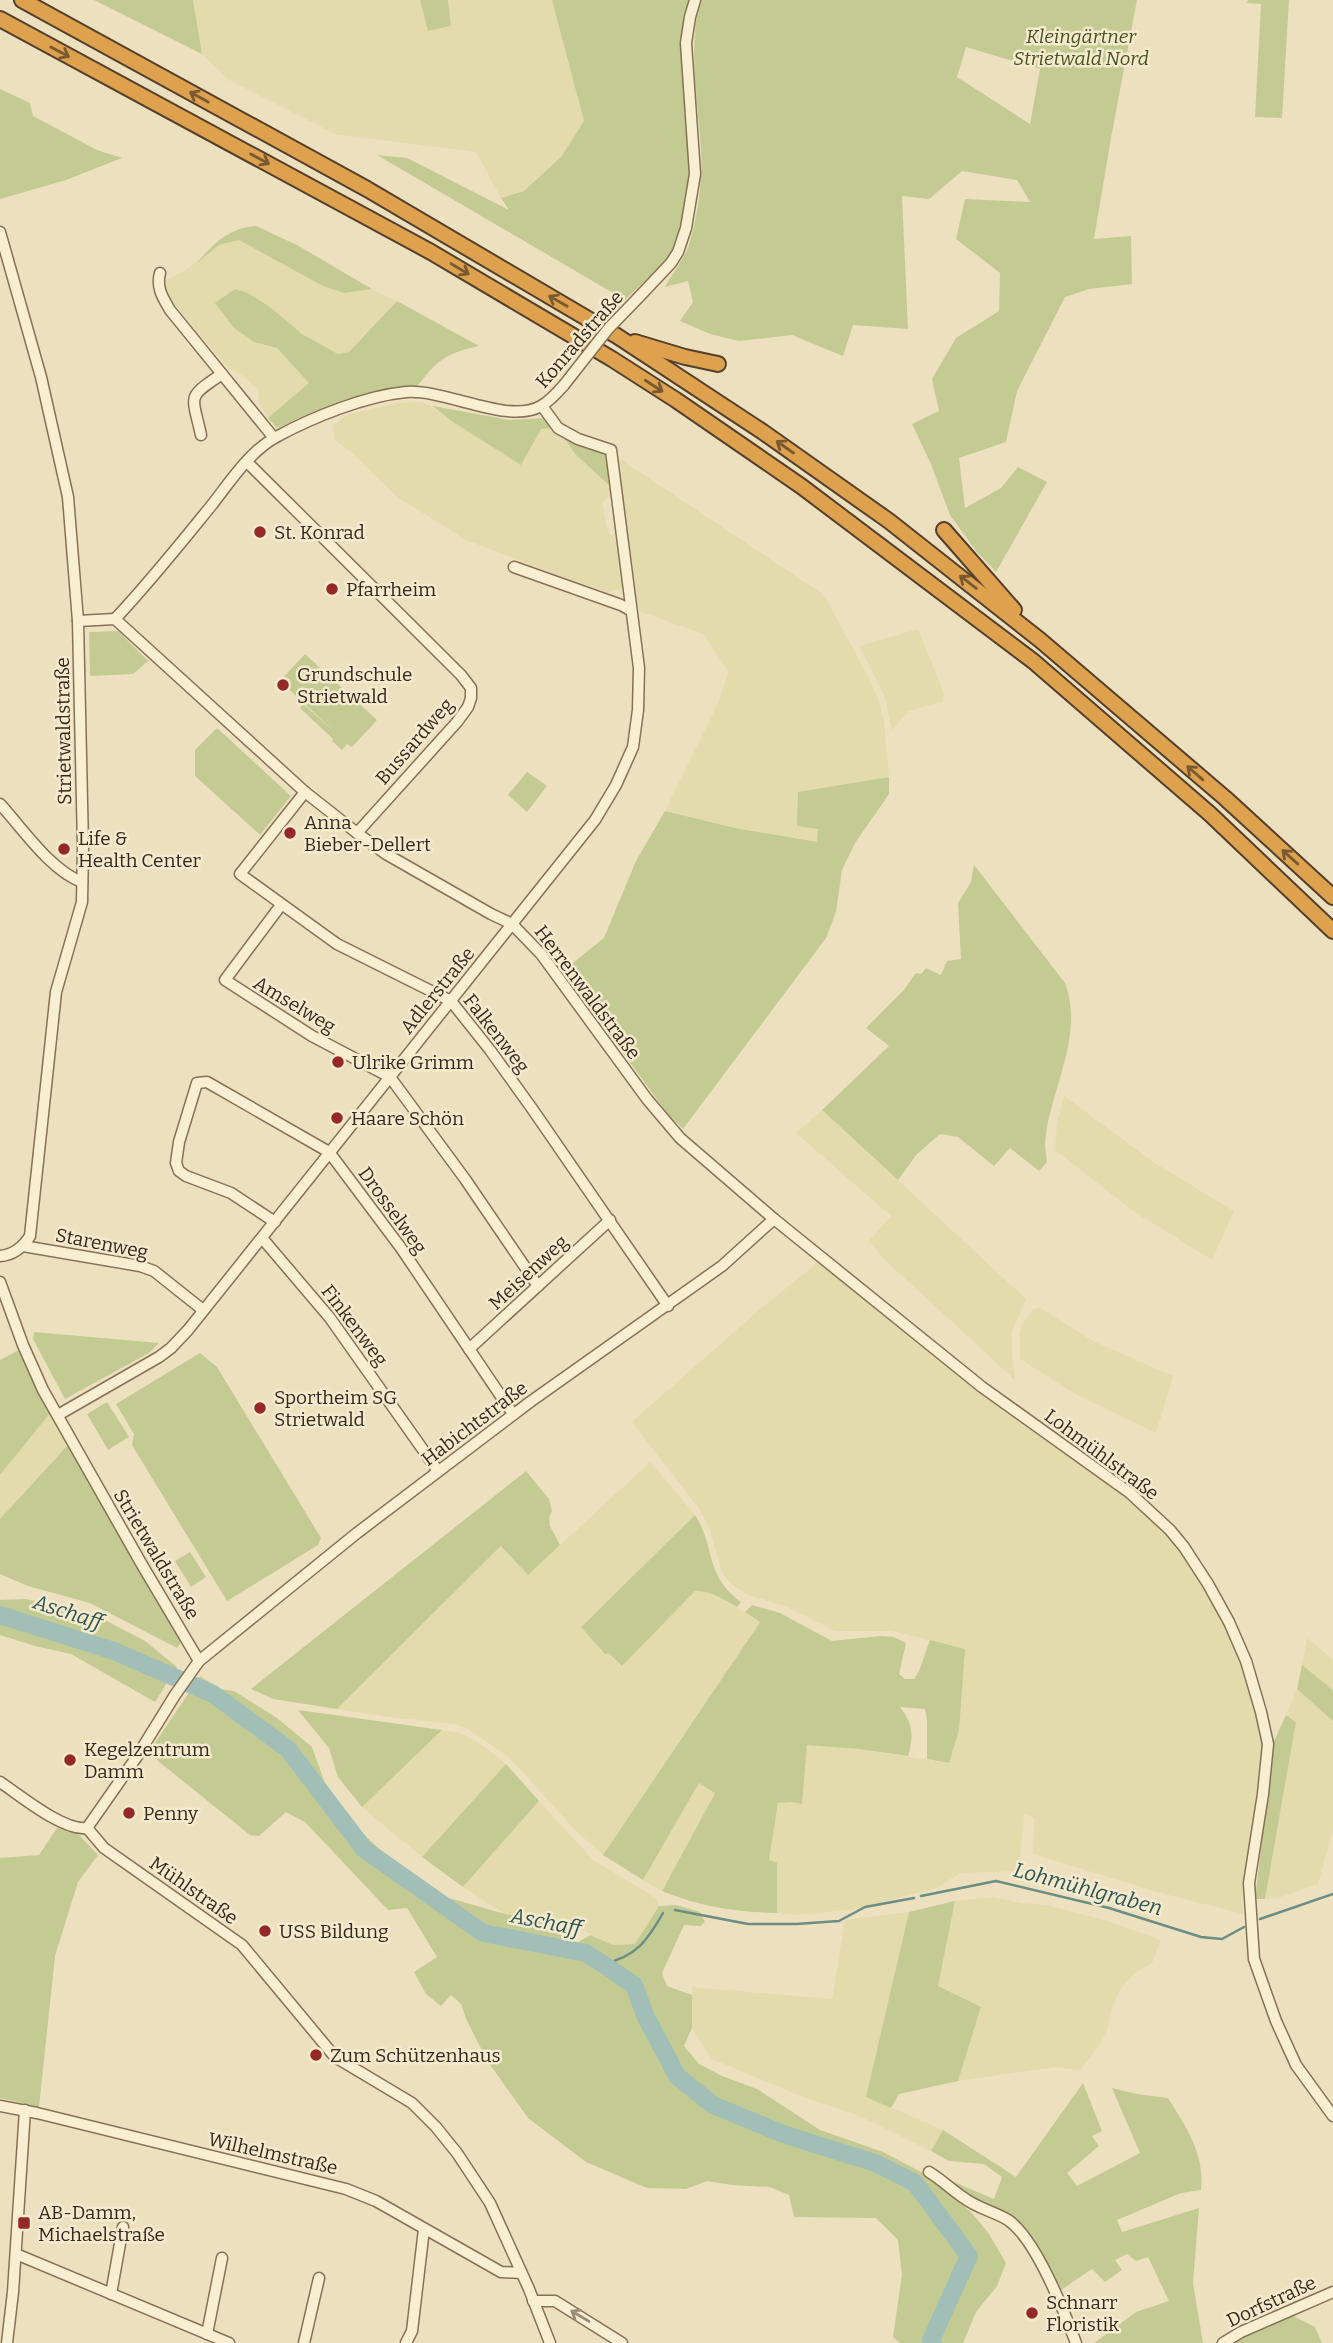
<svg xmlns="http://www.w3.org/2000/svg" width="1333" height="2343" font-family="Bitter,serif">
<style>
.farmland{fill:#e3dbac}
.green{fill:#c3cb93;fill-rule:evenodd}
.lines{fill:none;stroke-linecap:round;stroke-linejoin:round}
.stream{stroke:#6a8d85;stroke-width:2.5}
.river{stroke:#a2bfb7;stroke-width:18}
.minor-casing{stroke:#867157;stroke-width:13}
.highway-casing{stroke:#533f2c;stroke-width:18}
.minor{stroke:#f8eed2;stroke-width:10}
.highway{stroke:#dea24e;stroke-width:14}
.minor-bridge-casing{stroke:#867157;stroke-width:13;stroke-linecap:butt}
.minor-bridge{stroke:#f8eed2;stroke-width:10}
.oneway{stroke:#795930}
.oneway2{stroke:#968c77}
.poi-dot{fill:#942928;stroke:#f5eace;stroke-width:2.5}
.labels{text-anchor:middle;stroke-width:5;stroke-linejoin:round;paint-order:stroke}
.park-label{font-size:19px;font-style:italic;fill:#455123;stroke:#f5eace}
.street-label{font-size:19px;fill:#35291c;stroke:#f5eace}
.poi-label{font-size:19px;fill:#35291c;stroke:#f5eace;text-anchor:start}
.water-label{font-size:21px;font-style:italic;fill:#2b5553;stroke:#f5eace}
</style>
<rect width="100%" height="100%" fill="#ede0bf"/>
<!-- farmland -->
<g class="farmland">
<polygon points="193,0 420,0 429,31 451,26 448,0 552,0 584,121 561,157 524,191 501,198 476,152 335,134 229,80 202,54"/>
<polygon points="239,240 344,293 372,289 397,301 349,352 338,354 302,334 270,307 215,303 234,328 254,342 277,348 310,383 268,418 259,404 258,390 243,376 228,368 167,295 166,280 182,272 219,245"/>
<polygon points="420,402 433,406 450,420 554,428 562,435 575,454 610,486 611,495 602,502 608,532 616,540 624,583 622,589 608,592 565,578 466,540 397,497 351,452 334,439 333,426 346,415 397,403"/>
<polygon points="620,459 821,593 829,604 871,682 879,702 884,721 889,777 798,792 818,829 817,842 735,828 665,811 716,707 729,672 703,634 639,611 617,464"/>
<polygon points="918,629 944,693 943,701 909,711 892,730 885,698 859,646"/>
<polygon points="1064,1096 1153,1162 1234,1211 1212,1260 1136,1213 1055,1150 1057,1123"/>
<polygon points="822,1110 1026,1299 1012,1332 1012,1353 1015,1380 884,1259 869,1241 891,1216 796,1133"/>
<polygon points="820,1261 1120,1490 1149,1514 1181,1548 1214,1602 1236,1647 1254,1705 1261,1736 1261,1774 1243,1880 1243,1914 1157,1892 1033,1854 1034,1818 1024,1814 1019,1871 960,1873 937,1888 850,1910 796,1915 777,1913 777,1863 769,1861 778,1803 792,1801 802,1804 807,1744 859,1749 949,1763 965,1649 892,1631 835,1631 785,1606 748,1595 734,1586 723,1575 709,1527 700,1510 632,1422 759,1310"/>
<polygon points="1040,1308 1093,1341 1173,1376 1156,1433 1075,1394 1020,1359 1020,1332 1024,1321 1033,1309"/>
<polygon points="51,1412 69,1444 0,1519 0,1475"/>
<polygon points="650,1462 695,1515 581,1626 679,1606 695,1591 702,1591 715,1595 760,1621 603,1855 574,1829 509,1757 466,1728 454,1724 389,1717 337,1709 502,1546 528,1575"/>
<polygon points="1307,1638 1333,1660 1333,1690 1302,1665"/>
<polygon points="1297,1689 1333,1721 1333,1829 1318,1884 1281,1897 1265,1899 1296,1722 1286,1715"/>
<polygon points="442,1730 461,1733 483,1746 506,1764 422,1857 362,1807"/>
<polygon points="699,1783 715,1792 662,1891 643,1880"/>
<polygon points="539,1801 593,1860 656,1898 659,1906 635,1944 613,1945 557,1918 533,1919 505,1914 463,1887"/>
<polygon points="994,1897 1020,1903 1046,1905 1104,1920 1161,1940 1152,1963 1136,1972 1121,1988 1111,2010 1107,2030 1099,2046 1080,2070 1055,2067 958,2081 981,2007 938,1986 955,1901"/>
<polygon points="909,1912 866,2097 943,2130 931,2151 857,2115 803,2097 712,2059 692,2028 692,1987 832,1999 845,1920"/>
</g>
<!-- green -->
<g class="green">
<polygon points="94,0 193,0 202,54"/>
<polygon points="420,0 448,0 451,26 428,31"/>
<polygon points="552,0 690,0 683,19 682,74 690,174 682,221 673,248 666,261 625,300 377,155 407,158 509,210 501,198 524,191 561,157 584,121"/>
<path d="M 700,0 L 1137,0 L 1111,138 L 1094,239 L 1131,236 L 1132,284 L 1089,289 L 1065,297 L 1017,391 L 1006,442 L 959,458 L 965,508 L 1001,488 L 1018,467 L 1047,482 L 996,572 L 976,551 L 950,515 L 931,464 L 912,424 L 939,411 L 932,379 L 956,338 L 999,311 L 1000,273 L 956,239 L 965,199 L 1030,202 L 1017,180 L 962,171 L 929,199 L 902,196 L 908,329 L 853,325 L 843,356 L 792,335 L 739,341 L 710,334 L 680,321 L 693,302 L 688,281 L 665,287 C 672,274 684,259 689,245 C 698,215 703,180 701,149 C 698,99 688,50 700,0 ZM 966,47 L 1040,69 L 1030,124 L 957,77 Z"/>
<polygon points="1248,0 1289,0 1282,118 1255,117 1261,4 1247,3"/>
<polygon points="0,89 30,103 33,116 97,150 122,158 66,180 0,199"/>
<path d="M 256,226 L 297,245 L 372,289 L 344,293 L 323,286 L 239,240 L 219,245 L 197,263 C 214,243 229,228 256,226 Z"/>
<path d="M 235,289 L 248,293 L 270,307 L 302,334 L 338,354 L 349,352 L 397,301 L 479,346 C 443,354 437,361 415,389 C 363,388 324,407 277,428 L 268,418 L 309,383 L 277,348 L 254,342 L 234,328 L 215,303 Z"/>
<polygon points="433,406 509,420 545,418 554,428 541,429 521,465 450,420"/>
<polygon points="562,435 607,455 610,486 575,454"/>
<polygon points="118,631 148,661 133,674 90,676 89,632"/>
<polygon points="305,654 377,720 352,747 347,744 342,750 332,741 333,739 300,708 303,704 337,734 280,681"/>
<polygon points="217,728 291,796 260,835 195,776 195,750"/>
<polygon points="527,772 547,786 527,812 508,795"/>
<polygon points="889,777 889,794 855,843 842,870 836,912 826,938 683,1129 667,1113 568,978 569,966 604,938 636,861 665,811 735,828 817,842 818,829 797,826 798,792"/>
<path d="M 974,865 L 1065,983 C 1084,1033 1053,1085 1046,1134 C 1044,1143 1046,1153 1047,1162 L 1039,1171 L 1010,1148 L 994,1166 L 958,1137 L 940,1134 L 917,1154 L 898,1180 L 822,1110 L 889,1046 L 866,1028 L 903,991 L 916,973 L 921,974 L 926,968 L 941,975 L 947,961 L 961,959 L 958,903 L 971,882 Z"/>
<polygon points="34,1332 159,1343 149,1353 65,1399 33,1339"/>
<polygon points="19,1350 51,1412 0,1475 0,1360"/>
<polygon points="200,1353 217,1367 321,1538 318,1545 227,1601 132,1445 134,1434 116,1404"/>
<polygon points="107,1402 129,1437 108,1450 87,1414"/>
<polygon points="69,1444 182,1641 177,1648 90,1603 28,1586 0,1574 0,1519"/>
<polygon points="526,1471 549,1499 552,1511 549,1518 550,1526 560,1545 528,1575 501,1546 337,1709 273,1699 251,1689"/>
<path d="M 695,1515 C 716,1548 704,1575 741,1602 L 737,1607 C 724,1600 710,1590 695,1591 L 622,1666 L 609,1653 L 605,1654 L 581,1627 Z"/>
<polygon points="190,1552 206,1577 191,1587 175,1561"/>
<polygon points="26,1599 99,1617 145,1641 177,1667 155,1702 71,1654 35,1646 0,1635 0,1600"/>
<path d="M 752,1605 L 780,1613 L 832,1641 L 881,1636 L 894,1637 L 906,1643 L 899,1674 L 905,1679 L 914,1679 L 919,1671 L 930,1640 L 965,1649 L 959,1730 L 949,1763 L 927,1759 L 927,1720 L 925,1709 L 900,1707 C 913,1724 914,1736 908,1756 L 859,1749 L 807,1745 L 802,1804 L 792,1802 L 778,1803 L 769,1860 L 777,1863 L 777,1913 C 734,1912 703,1907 662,1891 L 715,1793 L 699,1783 L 643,1880 L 603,1855 L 760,1622 L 745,1612 Z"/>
<polygon points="1302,1665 1333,1690 1333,1721 1297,1689"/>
<polygon points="200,1676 220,1689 234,1691 277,1718 312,1747 325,1783 348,1819 400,1869 449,1898 505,1914 533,1919 557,1918 556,1932 577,1943 590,1935 613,1945 635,1944 659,1906 676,1905 700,1912 705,1922 700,1926 684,1925 662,1973 667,1986 692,1995 692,2028 684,2046 699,2064 722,2076 757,2089 820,2130 883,2152 923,2173 972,2213 989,2234 1006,2263 997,2286 976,2312 963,2343 900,2343 893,2337 902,2275 898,2240 876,2218 794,2217 789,2195 770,2187 732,2185 707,2181 686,2189 647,2188 586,2162 528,2118 488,2062 467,2021 461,2004 451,1995 441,2006 426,1994 414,1972 437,1957 407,1908 388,1910 305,1822 286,1812 259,1836 250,1835 158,1761 151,1752 155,1743"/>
<polygon points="298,1710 442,1730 362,1807 338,1777 329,1748"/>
<polygon points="1286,1715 1296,1722 1265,1899 1255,1899 1274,1741"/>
<polygon points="506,1764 539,1801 463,1887 422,1857"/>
<polygon points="57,1828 79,1835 98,1855 78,1882 55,1956 39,2107 0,2098 0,1858 39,1855"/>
<polygon points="955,1901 938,1986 981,2007 958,2081 899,2094 891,2108 866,2097 909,1912"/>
<path d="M 1083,2083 L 1102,2131 L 1092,2136 L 1099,2146 L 1067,2173 L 1077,2186 L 1140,2153 L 1112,2088 L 1137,2094 L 1168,2098 C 1186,2127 1205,2154 1201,2190 L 1181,2193 L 1117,2220 L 1122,2232 L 1199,2208 L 1193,2283 L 1203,2343 L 1094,2343 L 1136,2312 L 1169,2301 L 1148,2257 L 1136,2261 L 1127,2254 L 1115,2260 L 1122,2270 L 1105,2282 L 1092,2269 L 1058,2292 C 1051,2274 1044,2253 1029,2239 C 1006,2218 976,2205 954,2182 L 994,2199 L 1002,2177 L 984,2164 L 949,2161 L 931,2151 L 943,2130 L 1016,2177 Z"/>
<polygon points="1293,2316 1315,2327 1322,2343 1230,2343 1260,2328"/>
</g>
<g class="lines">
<!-- stream -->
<g class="stream">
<polyline points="921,1896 996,1881 1109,1908 1201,1937 1222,1939 1244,1927"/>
<polyline points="675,1910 748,1924 796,1924 839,1921 865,1907 914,1898"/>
<polyline points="1260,1919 1333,1894"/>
<path d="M 603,1964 C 636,1957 647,1941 663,1913"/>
</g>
<!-- river -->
<polyline class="river" points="0,1615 114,1651 213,1694 288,1749 364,1849 483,1933 586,1953 603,1964 634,1985 645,2015 677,2076 713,2105 783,2134 875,2163 915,2183 969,2256 931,2340 933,2343"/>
<!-- minor casing -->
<g class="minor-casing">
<g id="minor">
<path d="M 0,232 L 41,377 L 68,497 L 78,621 L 83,847 L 82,902 L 56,992 L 30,1236 C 23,1247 14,1255 0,1256"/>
<path d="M 160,273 C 156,288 163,298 170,310 L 274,438"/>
<polyline points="638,298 671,263 678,252 686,228 695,174 686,43 690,17 695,0"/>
<path d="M 201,435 C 192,394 186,398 222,374"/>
<polyline points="247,462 461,675 471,688 471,698 468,707 457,722 357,833"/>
<polyline points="514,567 621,605 630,610"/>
<path d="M 115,619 C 149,583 180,544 211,506 C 230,482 249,452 276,437 C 313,417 365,396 406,392 C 447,389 507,425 541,406 C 550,401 557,393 564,385"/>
<polyline points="78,621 115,619 305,792 357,833 386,854 491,914 512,924 541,954 647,1099 680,1138 774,1219 982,1387 1130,1493 1170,1530 1184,1547 1208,1584 1229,1622 1246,1661 1261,1712 1268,1744 1263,1794 1249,1883 1254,1959 1276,2021 1296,2065 1333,2116"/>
<polyline points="305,792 240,874 337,944 451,1001 490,1050 533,1110 668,1306"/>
<path d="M 0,804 C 22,828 51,871 82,882"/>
<polyline points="281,905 225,980 312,1036 390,1077 465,1179 538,1286"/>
<polyline points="275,1222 231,1193 186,1176 179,1171 176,1163 179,1142 197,1083 207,1082 329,1152 401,1248 513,1414"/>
<polyline points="262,1238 330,1318 438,1471"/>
<polyline points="23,1246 140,1266 154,1271 203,1310"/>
<polyline points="0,1282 23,1345 43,1390 141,1563 199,1661"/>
<polyline points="469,1349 610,1220"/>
<polyline points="58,1415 159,1357 171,1348 188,1330 595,820 616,785 633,747 638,710 639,668 611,450 578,439 558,428 542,406"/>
<path d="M 0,1782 C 21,1796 63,1831 87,1828"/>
<polyline points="87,1828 136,1758 175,1695 199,1661 357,1533 530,1402 722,1266 774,1219"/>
<polyline points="87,1828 104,1848 242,1945 335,2057 412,2103 436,2127 457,2153 490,2203 529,2289 550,2343"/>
<polyline points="0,2106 37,2113 346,2189 376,2201 501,2272 521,2273"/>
<path d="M 929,2172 C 942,2180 952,2190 964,2198 C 977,2208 995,2212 1008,2220 C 1036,2239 1064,2311 1076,2343"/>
<polyline points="16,2254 229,2343"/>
<polyline points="111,2294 123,2227"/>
<polyline points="533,2301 555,2301 622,2343"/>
<polyline points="207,2334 222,2258"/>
<polyline points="7,2343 13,2292 25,2110"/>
<polyline points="304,2343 319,2278"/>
<polyline points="406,2343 412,2331 424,2229"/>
<polyline points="1223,2343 1241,2332 1333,2292"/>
</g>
</g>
<!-- highway casing -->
<g class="highway-casing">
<g id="highway">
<polyline points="22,0 367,189 617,336 763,432 889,521 1040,640 1225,798 1333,897"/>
<polyline points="0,19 431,252 612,359 676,400 801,486 1033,661 1210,814 1333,931"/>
<polyline points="635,342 685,357 718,364"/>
<polyline points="944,530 1014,610"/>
</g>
</g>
<!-- minor -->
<use href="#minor" class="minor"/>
<!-- highway -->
<use href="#highway" class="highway"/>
<!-- minor-bridge casing -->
<g class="minor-bridge-casing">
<polyline id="minor-bridge" points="564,385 608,329 638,298"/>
</g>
<!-- minor-bridge -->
<use href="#minor-bridge" class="minor-bridge"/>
</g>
<!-- one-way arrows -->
<defs><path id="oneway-shaft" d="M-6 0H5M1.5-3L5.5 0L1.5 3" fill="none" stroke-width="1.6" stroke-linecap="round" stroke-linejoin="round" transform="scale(1.75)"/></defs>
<g class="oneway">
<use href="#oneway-shaft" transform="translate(60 52) rotate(28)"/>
<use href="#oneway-shaft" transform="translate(199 97) rotate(-151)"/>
<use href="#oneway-shaft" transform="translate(260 159) rotate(28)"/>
<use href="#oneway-shaft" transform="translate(460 269) rotate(31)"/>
<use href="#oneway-shaft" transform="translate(558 301) rotate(-150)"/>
<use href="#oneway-shaft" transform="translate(654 386) rotate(33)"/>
<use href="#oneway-shaft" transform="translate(785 447) rotate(-145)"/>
<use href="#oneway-shaft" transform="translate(968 582) rotate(-142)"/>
<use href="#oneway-shaft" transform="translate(1195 773) rotate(-139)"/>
<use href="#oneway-shaft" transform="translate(1290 857) rotate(-138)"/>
</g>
<use class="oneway2" href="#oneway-shaft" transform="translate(580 2316) rotate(-149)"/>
<!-- markers -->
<g class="poi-dot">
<circle cx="260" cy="532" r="7"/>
<circle cx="332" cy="589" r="7"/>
<circle cx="283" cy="685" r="7"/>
<circle cx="290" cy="833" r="7"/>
<circle cx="64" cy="849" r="7"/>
<circle cx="338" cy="1062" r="7"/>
<circle cx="337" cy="1118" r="7"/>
<circle cx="260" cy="1408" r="7"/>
<circle cx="70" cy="1760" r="7"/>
<circle cx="129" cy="1813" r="7"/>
<circle cx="265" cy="1931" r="7"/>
<circle cx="316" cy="2055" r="7"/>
<rect x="17" y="2216" width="14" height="14" rx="3.5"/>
<circle cx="1032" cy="2313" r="7"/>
</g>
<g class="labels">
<!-- park labels -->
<g class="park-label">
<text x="1081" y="43">Kleingärtner<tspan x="1081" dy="22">Strietwald Nord</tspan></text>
</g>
<!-- street labels -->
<g class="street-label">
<text transform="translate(579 339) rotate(-49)" y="7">Konradstraße</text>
<text transform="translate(63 731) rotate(-91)" y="7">Strietwaldstraße</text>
<text transform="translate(414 741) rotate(-49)" y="7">Bussardweg</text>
<text transform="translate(437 990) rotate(-51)" y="7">Adlerstraße</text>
<text transform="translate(588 992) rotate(53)" y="7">Herrenwaldstraße</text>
<text transform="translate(295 1004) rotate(31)" y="7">Amselweg</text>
<text transform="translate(497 1033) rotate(52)" y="7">Falkenweg</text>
<text transform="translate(393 1210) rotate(54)" y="7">Drosselweg</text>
<text transform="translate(102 1243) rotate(11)" y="7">Starenweg</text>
<text transform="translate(528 1272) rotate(-43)" y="7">Meisenweg</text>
<text transform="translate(355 1325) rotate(53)" y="7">Finkenweg</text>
<text transform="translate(474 1423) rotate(-37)" y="7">Habichtstraße</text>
<text transform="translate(1102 1454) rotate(37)" y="7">Lohmühlstraße</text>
<text transform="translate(157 1554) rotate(59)" y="7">Strietwaldstraße</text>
<text transform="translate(194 1890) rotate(35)" y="7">Mühlstraße</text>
<text transform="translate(273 2153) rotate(13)" y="7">Wilhelmstraße</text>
<text transform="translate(1271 2301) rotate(-25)" y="7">Dorfstraße</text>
</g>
<!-- poi labels -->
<g class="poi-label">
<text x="274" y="539">St. Konrad</text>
<text x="346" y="596">Pfarrheim</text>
<text x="297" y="681">Grundschule<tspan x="297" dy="22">Strietwald</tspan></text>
<text x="304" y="829">Anna<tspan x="304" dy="22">Bieber-Dellert</tspan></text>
<text x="78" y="845">Life &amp;<tspan x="78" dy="22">Health Center</tspan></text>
<text x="352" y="1069">Ulrike Grimm</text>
<text x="351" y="1125">Haare Schön</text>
<text x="274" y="1404">Sportheim SG<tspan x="274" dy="22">Strietwald</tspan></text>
<text x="84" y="1756">Kegelzentrum<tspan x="84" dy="22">Damm</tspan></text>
<text x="143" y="1820">Penny</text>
<text x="279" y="1938">USS Bildung</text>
<text x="330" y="2062">Zum Schützenhaus</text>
<text x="38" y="2219">AB-Damm,<tspan x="38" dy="22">Michaelstraße</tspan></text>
<text x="1046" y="2309">Schnarr<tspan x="1046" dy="22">Floristik</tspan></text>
</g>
<!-- water labels -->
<g class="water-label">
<text transform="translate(68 1612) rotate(18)" y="7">Aschaff</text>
<text transform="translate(1088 1889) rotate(15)" y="7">Lohmühlgraben</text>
<text transform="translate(546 1922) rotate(11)" y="7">Aschaff</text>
</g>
</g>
</svg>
